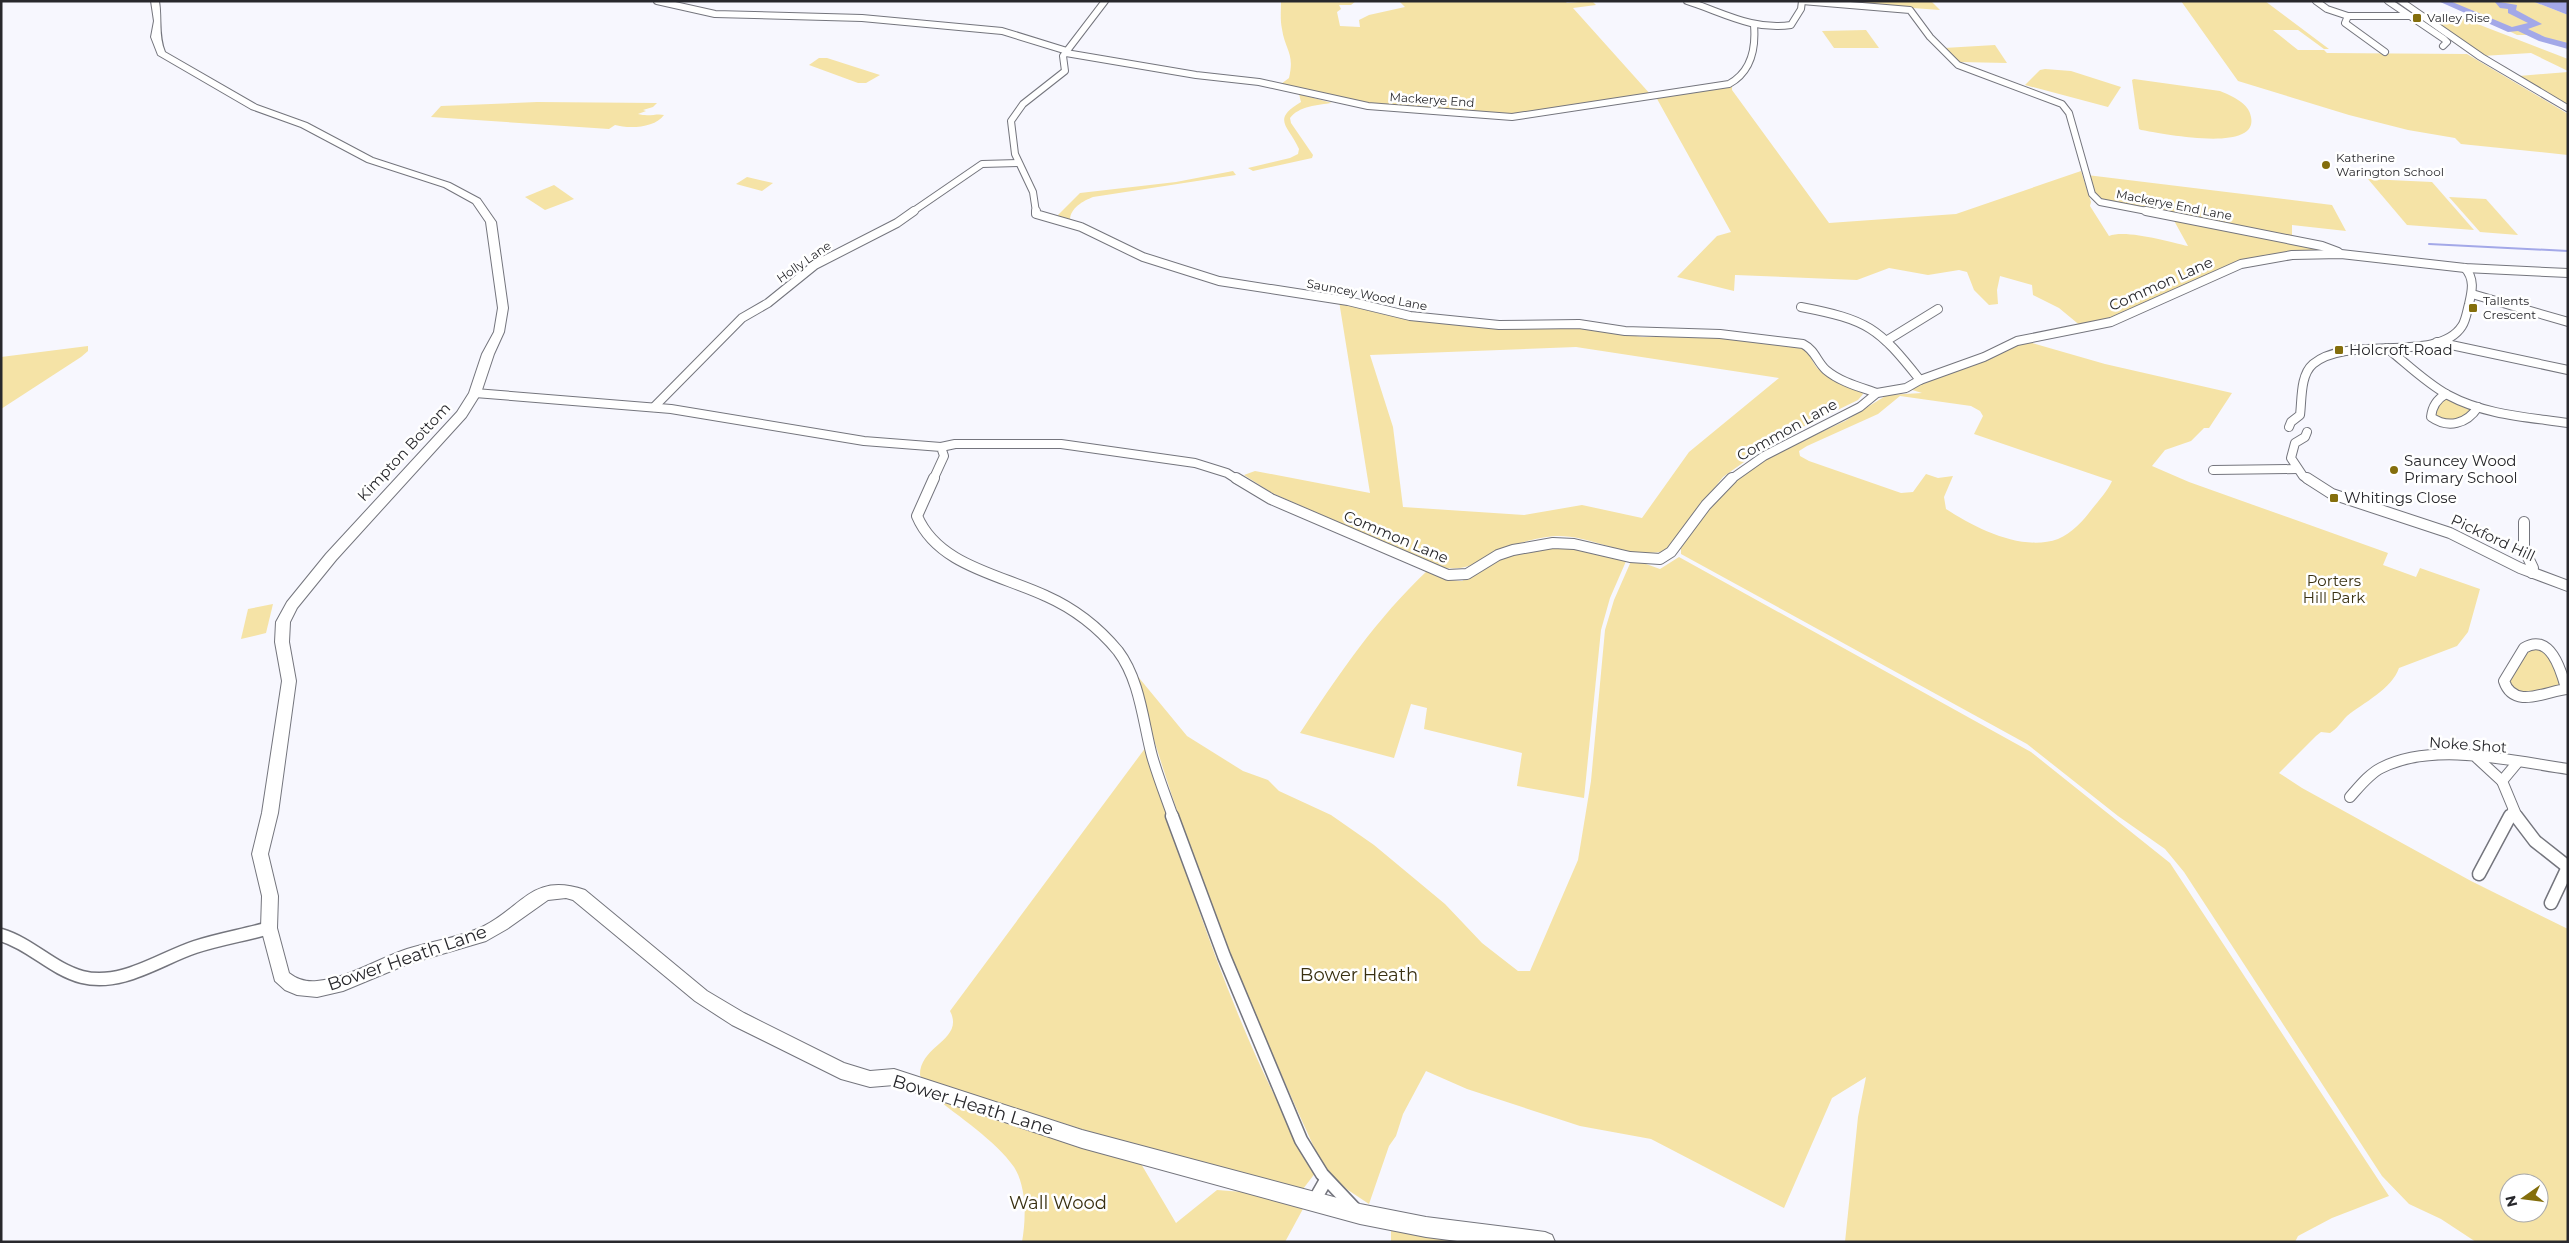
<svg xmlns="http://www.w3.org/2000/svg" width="2569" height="1243" font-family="Montserrat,sans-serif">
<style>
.green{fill:#f5e3a6;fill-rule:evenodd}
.water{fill:#a3a8e8}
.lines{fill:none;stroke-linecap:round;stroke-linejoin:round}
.stream{stroke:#a3a8e8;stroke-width:2}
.river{fill:#a3a8e8;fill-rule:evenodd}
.street-far3-casing{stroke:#74757d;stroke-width:8}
.street-far2-casing{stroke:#74757d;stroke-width:10}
.street-far1-casing{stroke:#74757d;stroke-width:12}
.street-casing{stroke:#74757d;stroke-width:15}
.secondary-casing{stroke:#74757d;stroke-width:2}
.street-far3{stroke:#fff;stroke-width:6}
.street-far2{stroke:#fff;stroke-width:8}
.street-far1{stroke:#fff;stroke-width:10}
.street{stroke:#fff;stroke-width:12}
.secondary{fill:#fff;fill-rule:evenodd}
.poi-dot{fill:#846e0c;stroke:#fff;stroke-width:2}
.labels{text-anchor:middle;stroke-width:5;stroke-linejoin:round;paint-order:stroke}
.far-poi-label{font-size:12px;fill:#28282c;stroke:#fff;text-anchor:start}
.far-street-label{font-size:12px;fill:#28282c;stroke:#fff}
.street-label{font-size:15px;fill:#28282c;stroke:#fff}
.poi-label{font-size:15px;fill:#28282c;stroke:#fff;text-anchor:start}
.park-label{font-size:15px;fill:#393011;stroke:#fff}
.near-street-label{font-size:18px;fill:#28282c;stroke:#fff}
.near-park-label{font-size:18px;fill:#393011;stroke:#fff}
</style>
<rect width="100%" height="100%" fill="#f7f7fe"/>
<!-- green -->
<g class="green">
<path d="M 1281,1 L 1356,1 L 1351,5 L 1339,5 L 1341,9 L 1337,12 L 1340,26 L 1360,27 L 1359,20 L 1369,15 L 1405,7 L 1399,1 L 1565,1 L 1567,3 L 1592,1 L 1596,5 L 1573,8 L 1651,95 L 1516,115 L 1367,103 L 1281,84 L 1289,78 C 1295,53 1285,50 1282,29 C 1280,20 1281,10 1281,1 Z"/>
<polygon points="1817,1 1931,1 1940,10"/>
<polygon points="2181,1 2265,1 2329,49 2324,49 2298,30 2273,30 2298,50 2324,50 2327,53 2467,54 2568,114 2568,155 2461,144 2455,138 2408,130 2349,115 2238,81"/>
<polygon points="2448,1 2532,1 2568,15 2568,45 2533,35 2517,35"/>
<polygon points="2462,18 2568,59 2568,71 2531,53 2482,56 2428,19"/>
<polygon points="1866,30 1879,48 1834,48 1822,31"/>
<polygon points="1995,45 2007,63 1959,62 1944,48"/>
<polygon points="819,58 827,58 880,75 866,83 858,83 809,65"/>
<polygon points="2045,69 2071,71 2121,87 2108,107 2025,85 2040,70"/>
<polygon points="2568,72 2568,105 2519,76"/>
<path d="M 2134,79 L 2220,91 C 2232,96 2249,103 2251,117 C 2259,154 2160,133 2141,130 L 2139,129 L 2132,80 Z"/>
<path d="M 1728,86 L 1732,86 L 1732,90 L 1829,223 L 1956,214 L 2081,171 L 2091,202 L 2090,206 L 2109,236 C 2126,229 2169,242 2188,246 L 2172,217 L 2332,250 L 2253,259 L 2125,313 L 2082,327 L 2059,308 L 2033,295 L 2032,285 L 2000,276 L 1997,290 L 1998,304 L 1989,305 L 1974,290 L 1967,272 L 1959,270 L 1928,275 L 1889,268 L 1857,280 L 1735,275 L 1734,291 L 1677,277 L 1717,236 L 1731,232 L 1656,97 Z"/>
<path d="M 1299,94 L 1332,103 C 1318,105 1299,106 1290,118 L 1291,123 L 1313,155 L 1312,158 L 1253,171 L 1248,168 L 1290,158 L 1298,154 L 1299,149 C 1288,125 1271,120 1301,102 Z"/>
<path d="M 537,102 L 657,103 L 653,107 L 643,110 L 646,111 L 638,114 C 649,117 657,113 664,115 C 655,128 629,129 615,125 L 609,129 L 431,117 L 441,106 Z"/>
<path d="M 1233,171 L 1236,175 L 1093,197 C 1083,201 1070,208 1070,220 L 1060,219 L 1058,215 L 1080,193 L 1176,182 Z"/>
<polygon points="2087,175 2332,205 2346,231 2292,225 2292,238 2104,202 2096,197"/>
<polygon points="747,177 773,183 762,191 736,184"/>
<polygon points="2368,179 2432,182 2474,230 2407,225"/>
<polygon points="554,185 574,199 545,210 525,197"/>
<polygon points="2449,197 2486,199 2518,235 2480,232"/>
<path d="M 1339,301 L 1378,313 L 1413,319 L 1500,328 L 1581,328 L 1643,337 L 1725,337 L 1801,347 C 1811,353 1811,361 1818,369 L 1861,388 L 1863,394 L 1858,400 L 1772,442 L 1723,477 L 1665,551 C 1625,560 1594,535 1556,536 C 1539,537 1513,544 1497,552 C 1475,563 1467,572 1440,567 L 1272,493 L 1244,475 L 1255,471 L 1370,493 ZM 1576,347 L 1779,378 L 1689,452 L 1642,518 L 1582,505 L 1524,515 L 1403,507 L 1393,427 L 1370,355 Z"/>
<path d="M 2022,340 L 2105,364 L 2232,393 L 2209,428 L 2204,428 L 2191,441 L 2165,450 L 2152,466 L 2189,482 L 2388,553 L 2383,565 L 2416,577 L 2420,568 L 2480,589 L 2468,632 L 2457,646 L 2399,668 C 2392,689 2363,703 2347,716 C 2341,722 2337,729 2330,733 L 2321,732 L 2316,736 L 2279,773 L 2302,788 L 2471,881 L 2568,929 L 2568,1242 L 2476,1242 L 2441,1219 L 2409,1204 L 2382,1176 L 2184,872 L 2165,849 L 2118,816 L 2027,744 L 1681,554 L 1681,548 L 1706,512 L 1742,474 L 1768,457 L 1845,421 L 1887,395 L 1922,393 L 1906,388 ZM 1900,396 L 1971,406 L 1980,411 L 1983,416 L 1974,434 L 2112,481 C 2107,492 2099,500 2092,509 C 2083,521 2072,533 2058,539 C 2022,552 1975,528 1946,509 L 1944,497 L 1953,476 L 1938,478 L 1926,474 L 1913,492 L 1901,493 L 1809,461 L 1800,456 L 1799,451 L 1807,446 L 1878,414 ZM 2509,1183 L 2539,1183 L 2539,1213 L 2509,1213 Z"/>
<polygon points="88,346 88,351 81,357 1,409 1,357"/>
<polygon points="2447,398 2470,408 2471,411 2452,423 2434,415 2442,400"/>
<path d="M 1563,546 L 1627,559 L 1610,598 L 1601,630 L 1584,798 L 1517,786 L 1522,753 L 1424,729 L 1427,708 L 1411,704 L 1394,758 L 1300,733 C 1339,674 1376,619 1428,570 L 1449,580 L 1462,581 L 1504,555 Z"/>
<path d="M 1679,557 L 2031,752 L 2170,863 L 2389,1196 L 2332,1218 L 2298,1236 L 2295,1242 L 1845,1242 L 1858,1117 L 1866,1077 L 1832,1098 L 1784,1208 L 1651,1139 L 1580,1126 L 1467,1089 L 1426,1071 L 1403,1114 L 1396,1136 L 1389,1146 L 1369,1204 L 1348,1190 L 1324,1169 C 1250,1008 1181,845 1135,673 L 1187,736 L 1243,771 L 1268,780 L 1279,791 L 1331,815 L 1374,845 L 1445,904 L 1482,943 L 1518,971 L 1530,971 L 1578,860 L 1591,781 L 1605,630 L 1614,600 L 1632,559 L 1660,569 Z"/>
<polygon points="273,604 266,633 241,639 248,609"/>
<polygon points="2534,647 2551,655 2561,685 2536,695 2517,693 2508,680 2527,650"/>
<path d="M 1146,747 C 1190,888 1239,1045 1316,1172 L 1303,1189 L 1126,1143 L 922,1079 L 920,1075 C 920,1045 965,1040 950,1011 Z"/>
<path d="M 933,1096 L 1137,1157 L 1176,1223 L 1217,1190 L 1269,1194 L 1304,1207 L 1285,1242 L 1022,1242 C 1026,1220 1027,1187 1014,1167 C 996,1141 958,1116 933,1096 Z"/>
<polygon points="1391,1228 1487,1242 1391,1242"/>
</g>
<!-- water -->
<polygon class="water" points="2532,1 2568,1 2568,15"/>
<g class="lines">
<!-- stream -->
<polyline class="stream" points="2429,244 2568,251"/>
<!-- river -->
<polygon class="river" points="2438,1 2450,1 2512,27 2528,23 2508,13 2508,9 2500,8 2494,1 2517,5 2516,10 2542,24 2528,29 2545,37 2568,43 2568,49 2539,41 2518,31 2508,32"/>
<!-- street-far3 casing -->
<g class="street-far3-casing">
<g id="street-far3">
<polyline points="657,1 715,14 862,18 1002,31 1067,51"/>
<path d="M 1687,1 C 1722,12 1753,31 1791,25 L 1801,9 L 1802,1"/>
<polyline points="1802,1 1910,10 1930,37 1958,65 2062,104 2069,113 2092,194 2100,202 2152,212"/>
<polyline points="2316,1 2327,9 2348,16 2345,23 2385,52"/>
<polyline points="2388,1 2444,39 2447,42 2443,46"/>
<polyline points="2348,16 2409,16"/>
<path d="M 1066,53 L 1196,75 L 1259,82 L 1368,106 L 1512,117 L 1729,84 C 1751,72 1756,49 1754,25"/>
<polyline points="912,212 982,164 1018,163"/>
<polyline points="1036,212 1033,192 1015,154 1011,121 1023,104 1065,71 1063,56 1105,1"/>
</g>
</g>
<!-- street-far2 casing -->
<g class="street-far2-casing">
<g id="street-far2">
<path d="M 1036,211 L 1036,214 L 1081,227 L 1143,257 L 1219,281 L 1348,301 L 1410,316 L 1499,325 L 1579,324 L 1625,331 L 1720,334 L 1803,344 C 1815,350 1817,362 1826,370 C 1840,382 1860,387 1877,393"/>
<polyline points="2146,211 2322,246 2338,252"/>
<polyline points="2472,294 2568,322"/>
<path d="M 1801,307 C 1868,320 1878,327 1920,380"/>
<polyline points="1886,341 1938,309"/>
<polyline points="2437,342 2568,370"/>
<path d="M 2387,348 C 2407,364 2426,383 2448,395 C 2485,415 2527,417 2568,423"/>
<polyline points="475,393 671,409 864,441 941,447 944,456 933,480"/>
<path d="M 2446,394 C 2437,399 2432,407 2431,417 C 2448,429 2467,424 2478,407"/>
<polyline points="654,407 742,318 768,303 815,265 897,223 914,211"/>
<path d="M 2289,427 L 2291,422 L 2300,415 C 2302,400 2300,375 2313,364 C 2349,334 2438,364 2462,326 C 2466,320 2467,311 2469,304 C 2472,291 2475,279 2465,268"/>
<polyline points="2307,432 2305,437 2295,443 2291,458 2303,476 2309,480"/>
<polyline points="941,447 955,444 1061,444 1195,463 1227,473 1238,480"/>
<polyline points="2213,470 2297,469"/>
<polyline points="1730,480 1764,456 1860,407 1877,393 1906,388 1920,380 1984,357 2017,341 2111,322 2241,264 2292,255 2341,254 2465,268 2568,273"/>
</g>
</g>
<!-- street-far1 casing -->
<g class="street-far1-casing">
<g id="street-far1">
<path d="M 934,478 L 917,516 C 938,566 1002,575 1046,596 C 1073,608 1099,628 1118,651 C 1140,680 1143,722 1152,756 C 1158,777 1166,797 1173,817"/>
<polyline points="1236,478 1271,499 1448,575 1467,574 1498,555 1513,550 1553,543 1574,544 1630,557 1660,559 1671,552 1706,505 1732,478"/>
<polyline points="2307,478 2332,494 2450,533 2520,568 2568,586"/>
<polyline points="2524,522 2524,549 2533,568 2532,573"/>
<path d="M 2566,688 C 2561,670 2550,632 2524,648 L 2504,681 C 2514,711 2548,690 2568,689"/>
<polyline points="2477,758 2502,781"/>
<polyline points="2517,763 2502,781 2517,817"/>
<path d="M 2350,797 C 2359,787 2369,774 2381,768 C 2434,741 2512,761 2568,769"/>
<polyline points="2510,817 2513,811"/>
</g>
</g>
<!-- street casing -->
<g class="street-casing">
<g id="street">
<polyline points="1172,816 1224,956 1301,1140 1322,1174 1355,1209"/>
<polyline points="2516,816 2535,841 2568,867"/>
<polyline points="2479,874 2510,816"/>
<polyline points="2551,903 2568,867"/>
<path d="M 1,935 C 31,944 52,969 82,977 C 122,987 159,959 195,947 C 219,939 245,935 269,928"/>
<polyline points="1314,1201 1326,1180"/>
</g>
</g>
<!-- secondary casing -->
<g class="secondary-casing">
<g id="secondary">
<path d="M 151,1 L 159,1 C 162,19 158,35 165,52 L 257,105 L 307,123 L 373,158 L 450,183 L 480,199 L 496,222 L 508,308 L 504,332 L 494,354 L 481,393 L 466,417 L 336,560 L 297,608 L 290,622 L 289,642 L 296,681 L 278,813 L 268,854 L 278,896 L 277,928 L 289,973 C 298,980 306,982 317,981 C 349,978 377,959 407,949 C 432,941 460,938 484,926 C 523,906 533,872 585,890 L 707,991 L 744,1013 L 844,1063 L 870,1071 L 894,1069 L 1082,1130 L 1360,1204 L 1426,1217 L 1545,1232 L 1552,1235 L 1555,1242 L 1465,1242 L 1426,1237 L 1360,1224 L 1082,1148 L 894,1085 L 870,1087 L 841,1079 L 732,1025 L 695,1001 L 573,900 L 566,898 L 548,900 L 507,929 L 486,941 L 408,964 L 343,991 L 317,997 L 297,995 L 285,990 L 275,981 L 261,928 L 262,896 L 252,854 L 262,813 L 282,681 L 275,642 L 276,622 L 287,602 L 326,554 L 457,412 L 469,393 L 482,354 L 494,332 L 498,308 L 486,222 L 473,203 L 444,187 L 367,162 L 301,127 L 251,109 L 158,55 L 151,37 L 154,21 Z"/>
<polygon points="2396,1 2406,1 2484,55 2568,105 2568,112 2478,59"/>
</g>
</g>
<!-- street-far3 -->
<use href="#street-far3" class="street-far3"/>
<!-- street-far2 -->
<use href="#street-far2" class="street-far2"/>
<!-- street-far1 -->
<use href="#street-far1" class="street-far1"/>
<!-- street -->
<use href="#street" class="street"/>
<!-- secondary -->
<use href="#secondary" class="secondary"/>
</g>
<!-- markers -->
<g class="poi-dot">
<rect x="2412" y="13" width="10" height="10" rx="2.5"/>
<circle cx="2326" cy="165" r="5"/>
<rect x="2468" y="303" width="10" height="10" rx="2.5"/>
<rect x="2334" y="345" width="10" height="10" rx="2.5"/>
<circle cx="2394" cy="470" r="5"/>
<rect x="2329" y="493" width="10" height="10" rx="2.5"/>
</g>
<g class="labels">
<!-- far-poi labels -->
<g class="far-poi-label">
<text x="2427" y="22">Valley Rise</text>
<text x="2336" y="162">Katherine<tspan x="2336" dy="14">Warington School</tspan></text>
<text x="2483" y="305">Tallents<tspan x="2483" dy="14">Crescent</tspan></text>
</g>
<!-- far-street labels -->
<g class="far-street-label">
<text transform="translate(1432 100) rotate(4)" y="4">Mackerye End</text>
<text transform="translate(2174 205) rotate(11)" y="4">Mackerye End Lane</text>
<text transform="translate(804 262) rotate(-35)" y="4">Holly Lane</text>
<text transform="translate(1367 295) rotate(11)" y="4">Sauncey Wood Lane</text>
</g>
<!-- street labels -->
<g class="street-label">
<text transform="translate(2161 284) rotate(-24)" y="5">Common Lane</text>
<text transform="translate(1787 430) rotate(-29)" y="5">Common Lane</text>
<text transform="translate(404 452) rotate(-47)" y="5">Kimpton Bottom</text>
<text transform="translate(1396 537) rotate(23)" y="5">Common Lane</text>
<text transform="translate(2493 538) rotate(25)" y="5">Pickford Hill</text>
<text transform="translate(2468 745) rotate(4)" y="5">Noke Shot</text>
</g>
<!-- poi labels -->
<g class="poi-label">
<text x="2349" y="355">Holcroft Road</text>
<text x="2404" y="466">Sauncey Wood<tspan x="2404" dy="17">Primary School</tspan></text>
<text x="2344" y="503">Whitings Close</text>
</g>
<!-- park labels -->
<g class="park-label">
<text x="2334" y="586">Porters<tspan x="2334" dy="17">Hill Park</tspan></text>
</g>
<!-- near-street labels -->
<g class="near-street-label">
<text transform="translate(407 958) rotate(-19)" y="6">Bower Heath Lane</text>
<text transform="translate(973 1105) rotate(17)" y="6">Bower Heath Lane</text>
</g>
<!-- near-park labels -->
<g class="near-park-label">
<text x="1359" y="981">Bower Heath</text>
<text x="1058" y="1209">Wall Wood</text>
</g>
</g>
<!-- border -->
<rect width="2569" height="1243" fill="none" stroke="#28282c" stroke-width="5"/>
<!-- north arrow -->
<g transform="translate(2524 1198) rotate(256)"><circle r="24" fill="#ffffff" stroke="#a9a9ab"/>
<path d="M0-4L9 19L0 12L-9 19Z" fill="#846e0c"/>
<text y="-8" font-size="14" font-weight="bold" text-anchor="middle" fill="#28282c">N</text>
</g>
</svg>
